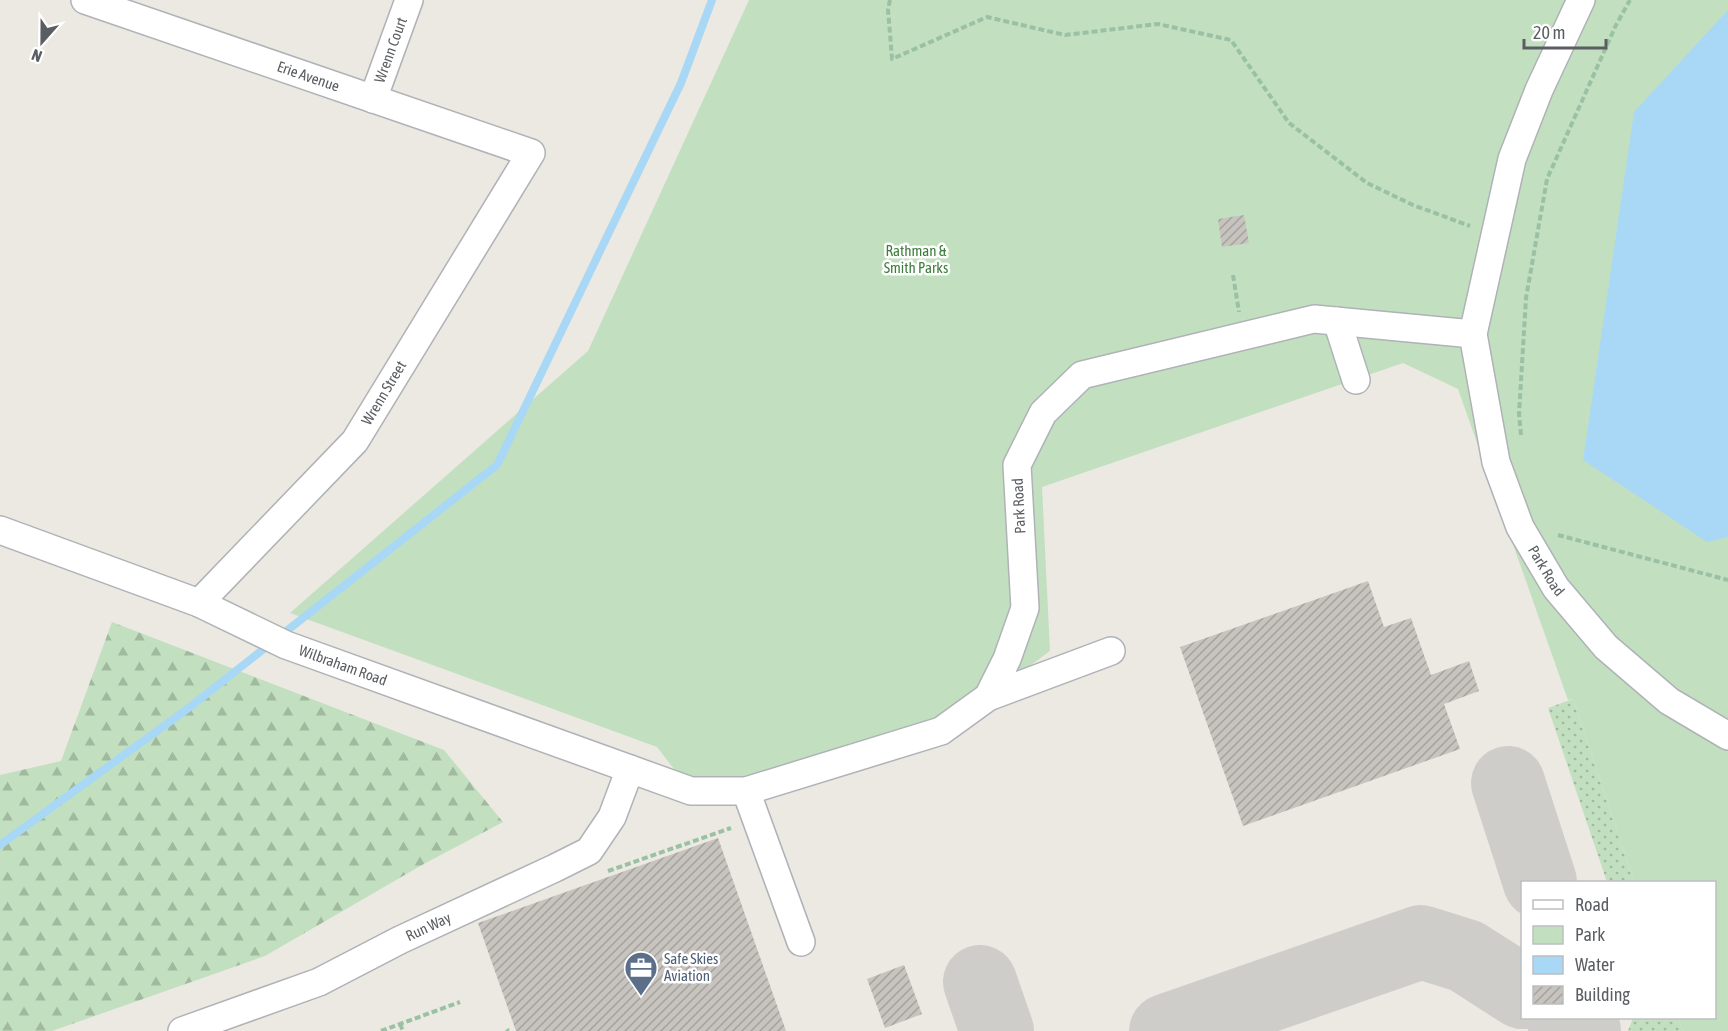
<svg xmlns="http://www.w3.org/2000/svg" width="1728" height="1031" font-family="'Asap Condensed',sans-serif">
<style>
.grass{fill:url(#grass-dots)}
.forest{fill:url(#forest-firs)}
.park{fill:#c2e0c0}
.water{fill:#a8d8f5}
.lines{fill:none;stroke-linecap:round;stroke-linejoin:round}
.stream{stroke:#a8d8f5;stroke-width:8}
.taxiway{stroke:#cecdca;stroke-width:74}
.building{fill:url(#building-hatch)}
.minor-casing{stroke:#afb2b6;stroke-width:30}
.path{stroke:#9ac1a3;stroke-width:4;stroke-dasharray:6 3;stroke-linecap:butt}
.minor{stroke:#fff;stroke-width:27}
.labels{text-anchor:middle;stroke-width:5;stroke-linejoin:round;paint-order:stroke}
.street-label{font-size:15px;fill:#5a5d61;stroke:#fff}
.park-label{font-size:15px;fill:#3d7d3d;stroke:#fff}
.service-label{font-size:15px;fill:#4e5e75;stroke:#fff;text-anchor:start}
</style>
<defs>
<pattern id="grass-dots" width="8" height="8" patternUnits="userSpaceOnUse" patternTransform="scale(1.5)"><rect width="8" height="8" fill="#c2e0c0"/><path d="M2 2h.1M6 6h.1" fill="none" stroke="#a1b99f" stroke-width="1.8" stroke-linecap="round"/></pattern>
<pattern id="forest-firs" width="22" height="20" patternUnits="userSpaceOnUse" patternTransform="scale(1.5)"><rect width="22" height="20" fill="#c2e0c0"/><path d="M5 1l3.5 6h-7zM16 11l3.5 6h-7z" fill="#a1b99f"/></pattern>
<pattern id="building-hatch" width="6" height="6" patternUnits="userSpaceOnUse" patternTransform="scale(1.5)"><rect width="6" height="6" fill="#c7c3be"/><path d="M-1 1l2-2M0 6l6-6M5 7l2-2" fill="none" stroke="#a5a29e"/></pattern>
</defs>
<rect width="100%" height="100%" fill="#ebe9e2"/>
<!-- grass -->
<g class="grass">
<polygon points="1573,699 1634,882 1607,882 1548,708"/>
<polygon points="1633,1018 1678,1018 1683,1031 1628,1031"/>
</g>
<!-- forest -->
<polygon class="forest" points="112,622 444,750 503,822 422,865 265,956 52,1031 0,1031 0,775 61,761"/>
<!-- park -->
<polygon class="park" points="749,0 1728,0 1728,1031 1683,1031 1678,1018 1714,1018 1714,882 1634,882 1573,699 1568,700 1458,389 1403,363 1042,487 1050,651 941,731 691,791 657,747 290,613 588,351"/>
<!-- water -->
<polygon class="water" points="1728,10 1728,537 1707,542 1583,460 1634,112"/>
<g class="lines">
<!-- stream -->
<polyline class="stream" points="0,845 190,707 497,465 681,83 712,0"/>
<!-- taxiway -->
<g class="taxiway">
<polyline points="1508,783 1540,882"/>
<polyline points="980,982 997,1031"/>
<polyline points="1563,1018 1584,1031"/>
<polyline points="1166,1031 1421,942 1466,956 1522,992"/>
</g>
</g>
<!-- building -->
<g class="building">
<polygon points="1244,215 1249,243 1222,247 1218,219"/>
<polygon points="1368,581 1384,627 1411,618 1431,675 1469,661 1479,691 1444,704 1460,749 1243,826 1180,647"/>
<polygon points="718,838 786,1031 516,1031 478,923"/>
<polygon points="904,965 922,1014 885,1028 867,979"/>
</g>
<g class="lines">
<!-- minor casing -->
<g class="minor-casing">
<g id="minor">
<path id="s1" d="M 85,0 L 531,153 L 355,441 L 199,603"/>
<path id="s2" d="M 1581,0 L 1539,90 L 1512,159 L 1473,334 L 1496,462 L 1520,527 L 1556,588 L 1606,647 L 1669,701 L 1728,736"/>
<path id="s3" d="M 373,99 L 409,0"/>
<polyline points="1337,321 1356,380"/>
<path id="s4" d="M 0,530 L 199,603 L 286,645 L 691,791 L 746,791 L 941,731 L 988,697 L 1007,659 L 1025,608 L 1017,465 L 1043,413 L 1082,375 L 1314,319 L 1473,334"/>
<polyline points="988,697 1111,651"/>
<polyline points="746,791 801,942"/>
<path id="s5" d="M 182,1031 L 319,982 L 400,940 L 555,868 L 589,851 L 612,817 L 630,769"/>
</g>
</g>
<!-- path -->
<g class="path">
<polyline points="890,0 888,9 892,59 987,17 1065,35 1158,24 1231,40 1289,123 1367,183 1413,205 1470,226"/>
<polyline points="1233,275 1239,312"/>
<polyline points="1521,435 1519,414 1526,298 1547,179 1616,25 1630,0"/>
<polyline points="1558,535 1728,580"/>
<polyline points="608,871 731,828"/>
<polyline points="400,1024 403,1031"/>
<polyline points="507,1029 508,1031"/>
<polyline points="381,1031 460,1002"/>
</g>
<!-- minor -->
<use href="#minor" class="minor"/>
</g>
<!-- icons -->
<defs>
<g id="office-pin" transform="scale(1.725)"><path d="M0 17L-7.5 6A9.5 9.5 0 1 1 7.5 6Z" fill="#5c6f8a" stroke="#fff"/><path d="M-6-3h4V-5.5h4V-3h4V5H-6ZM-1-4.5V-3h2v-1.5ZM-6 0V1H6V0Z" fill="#fff"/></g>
</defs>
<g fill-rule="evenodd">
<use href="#office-pin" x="641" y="968"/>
</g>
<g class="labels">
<!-- street labels -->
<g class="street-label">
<text dy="5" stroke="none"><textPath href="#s3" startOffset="52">Wrenn Court</textPath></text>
<text dy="5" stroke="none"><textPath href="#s1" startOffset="236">Erie Avenue</textPath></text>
<text transform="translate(384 393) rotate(-59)" y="5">Wrenn Street</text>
<text transform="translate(1019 506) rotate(-93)" y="5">Park Road</text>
<text dy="5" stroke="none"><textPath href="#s2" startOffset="603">Park Road</textPath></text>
<text dy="5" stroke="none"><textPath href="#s4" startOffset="369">Wilbraham Road</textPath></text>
<text dy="5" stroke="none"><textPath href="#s5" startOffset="268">Run Way</textPath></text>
</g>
<!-- park labels -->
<g class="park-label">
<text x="916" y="256">Rathman &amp;<tspan x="916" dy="17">Smith Parks</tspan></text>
</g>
<!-- service labels -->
<g class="service-label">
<text x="664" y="964">Safe Skies<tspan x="664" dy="17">Aviation</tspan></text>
</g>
</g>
<!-- legend -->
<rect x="1521" y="881" width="195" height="138" fill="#ffffff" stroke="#bdbec0" stroke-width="1.5"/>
<rect x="1533" y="900" width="30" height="9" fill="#ffffff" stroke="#bdbec0" stroke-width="1.5"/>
<text x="1575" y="911" font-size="18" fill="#5a5d61">Road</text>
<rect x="1533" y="926" width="30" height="18" fill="#c2e0c0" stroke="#bdbec0" stroke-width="1.5"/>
<text x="1575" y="941" font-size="18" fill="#5a5d61">Park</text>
<rect x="1533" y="956" width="30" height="18" fill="#a8d8f5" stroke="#bdbec0" stroke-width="1.5"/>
<text x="1575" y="971" font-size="18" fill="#5a5d61">Water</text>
<rect x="1533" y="986" width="30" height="18" fill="url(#building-hatch)" stroke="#bdbec0" stroke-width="1.5"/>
<text x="1575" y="1001" font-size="18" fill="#5a5d61">Building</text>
<!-- north arrow -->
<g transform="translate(42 42) rotate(201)" stroke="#ffffff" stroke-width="4.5" paint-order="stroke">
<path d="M0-4.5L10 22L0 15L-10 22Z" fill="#5a5d61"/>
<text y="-9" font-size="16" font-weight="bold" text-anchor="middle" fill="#5a5d61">N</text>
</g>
<!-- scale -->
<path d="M1524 39v9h82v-9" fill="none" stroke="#5a5d61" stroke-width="3"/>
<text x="1533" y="39" font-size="18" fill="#5a5d61" stroke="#ffffff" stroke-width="4.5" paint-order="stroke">20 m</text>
</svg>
